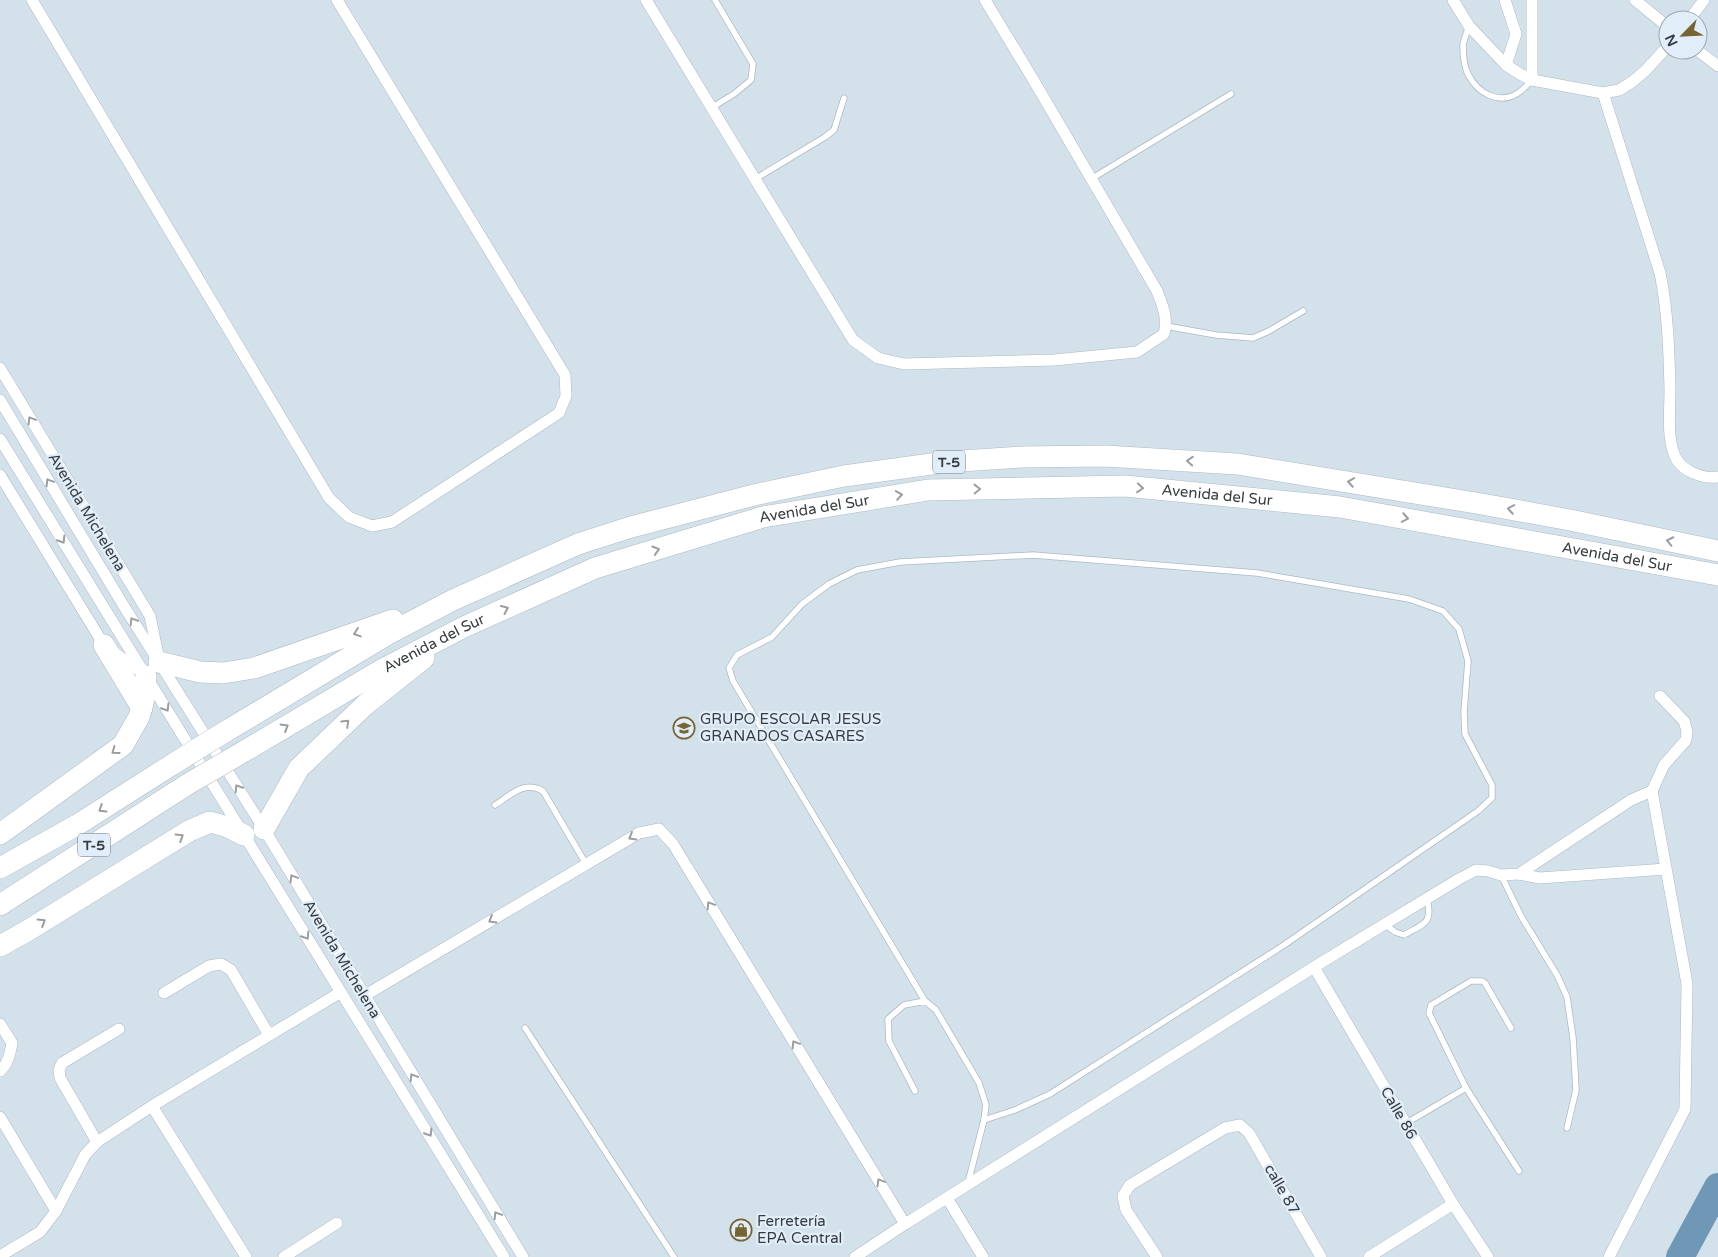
<svg xmlns="http://www.w3.org/2000/svg" width="1718" height="1257" font-family="'Varela Round',sans-serif">
<style>
.lines{fill:none;stroke-linecap:round;stroke-linejoin:round}
.river{stroke:#6f98b7;stroke-width:28}
.lane-casing{stroke:#adbac4;stroke-width:7}
.street-casing{stroke:#adbac4;stroke-width:12}
.highway-casing{stroke:#adbac4;stroke-width:22}
.lane{stroke:#fff;stroke-width:5.5}
.street{stroke:#fff;stroke-width:11}
.highway{stroke:#fff;stroke-width:21}
.highway-bridge-casing{stroke:#adbac4;stroke-width:22;stroke-linecap:butt}
.highway-bridge{stroke:#fff;stroke-width:21}
.oneway{stroke:#9a9ea0}
.labels{text-anchor:middle;stroke-width:4.5;stroke-linejoin:round;paint-order:stroke}
.shield{fill:#e1eef9;stroke:#697178;stroke-width:1}
.shield-label{font-size:14px;font-weight:bold;fill:#363c40}
.street-label{font-size:15px;fill:#363c40;stroke:#e1eef9}
.poi-label{font-size:15px;fill:#363c40;stroke:#e1eef9;text-anchor:start}
</style>
<rect width="100%" height="100%" fill="#d3e1eb"/>
<g class="lines">
<!-- river -->
<polyline class="river" points="1680,1257 1718,1187"/>
<!-- lane casing -->
<g class="lane-casing">
<g id="lane">
<path d="M 1469,26 C 1467,32 1464,39 1463,45 C 1463,54 1464,68 1469,76 C 1478,93 1499,105 1518,93 C 1523,90 1528,84 1532,80"/>
<polyline points="711,108 734,94 751,80 753,64 715,0"/>
<polyline points="755,179 825,137 834,130 844,98"/>
<polyline points="1091,179 1231,94"/>
<polyline points="1166,326 1216,335 1253,338 1269,331 1303,311"/>
<path d="M 495,805 C 511,795 524,780 543,791 L 586,864"/>
<polyline points="1501,875 1521,916 1557,975 1567,997 1573,1038 1576,1090 1567,1128"/>
<path d="M 1385,924 L 1395,932 L 1404,935 C 1425,923 1433,924 1427,898"/>
<polyline points="925,1001 733,681 729,668 737,655 772,637 802,604 829,584 857,570 900,562 1033,555 1257,573 1409,599 1443,611 1459,629 1468,661 1464,712 1465,734 1492,785 1492,798 1478,811 1284,945 1050,1094 1015,1110 984,1120"/>
<polyline points="525,1028 674,1257"/>
<polyline points="1466,1088 1429,1013 1431,1005 1471,981 1482,981 1485,983 1511,1028"/>
<polyline points="915,1091 889,1041 888,1019 904,1005 925,1001 936,1010 979,1083 986,1105 984,1120 968,1183"/>
<polyline points="1405,1124 1466,1088 1519,1171"/>
</g>
</g>
<!-- street casing -->
<g class="street-casing">
<g id="street">
<polyline points="32,0 329,498 349,517 372,526 392,522 559,413 566,396 565,375 337,0"/>
<path d="M 646,0 L 853,340 L 878,358 L 904,364 L 1054,360 L 1137,352 L 1164,334 C 1168,318 1163,306 1157,291 L 1034,81 L 985,0"/>
<polyline points="1453,0 1469,26 1506,65 1520,74 1532,80 1603,93 1619,90 1632,82 1645,71 1668,46"/>
<polyline points="1505,0 1516,34 1506,65"/>
<polyline points="1635,0 1668,27"/>
<polyline points="1689,20 1704,0"/>
<polyline points="1697,50 1718,66"/>
<polyline points="1532,80 1532,0"/>
<path d="M 1603,93 L 1660,273 C 1668,312 1669,350 1670,390 C 1670,410 1667,435 1674,454 C 1680,471 1702,479 1718,477"/>
<polyline points="0,368 150,616 158,655"/>
<polyline points="0,400 125,608 264,829 523,1257"/>
<polyline points="0,439 504,1257"/>
<polyline points="0,475 104,645 141,672"/>
<polyline points="1519,874 1540,878 1666,869"/>
<polyline points="1314,967 1453,1204 1488,1257"/>
<polyline points="164,993 209,966 221,964 231,970 269,1035"/>
<polyline points="364,996 639,833 659,829 673,844 905,1224"/>
<path d="M 0,1024 L 12,1043 C 10,1054 8,1064 0,1071"/>
<polyline points="152,1106 246,1257"/>
<polyline points="0,1117 56,1211"/>
<polyline points="97,1142 60,1078 59,1070 62,1063 119,1029"/>
<polyline points="947,1198 983,1257"/>
<polyline points="0,1256 40,1232 56,1211 85,1155 97,1142 152,1106 341,992"/>
<polyline points="284,1257 337,1223"/>
<polyline points="855,1257 905,1224 1314,967 1459,879 1476,870 1488,871 1501,875 1519,874 1631,800 1652,791"/>
<polyline points="1157,1257 1126,1210 1123,1196 1130,1185 1225,1128 1240,1125 1249,1133 1321,1257"/>
<polyline points="1369,1257 1453,1204"/>
<polyline points="1609,1257 1685,1109 1687,984 1652,791 1664,765 1686,740 1687,731 1684,721 1660,696"/>
</g>
</g>
<!-- highway casing -->
<g class="highway-casing">
<g id="highway">
<polyline points="104,645 142,708"/>
<polyline points="159,662 200,672 223,673 254,668 393,620"/>
<polyline points="228,730 388,634 453,600 578,544 631,527 758,494 844,476 946,462 1022,457 1105,456 1237,464 1476,503 1570,520 1718,551"/>
<path id="s1" d="M 243,752 L 383,669 L 464,627 L 595,568 L 763,517 L 928,490 L 1125,486 L 1340,507 L 1718,575"/>
<polyline points="264,829 299,768 365,705 424,658"/>
<polyline points="0,834 123,745 139,717 144,699 146,676"/>
<polyline points="0,868 77,825 173,764"/>
<polyline points="0,905 188,784"/>
<polyline points="0,946 27,931 189,831 210,822 228,827 244,835"/>
</g>
</g>
<!-- lane -->
<use href="#lane" class="lane"/>
<!-- street -->
<use href="#street" class="street"/>
<!-- highway -->
<use href="#highway" class="highway"/>
<!-- highway-bridge casing -->
<g class="highway-bridge-casing">
<g id="highway-bridge">
<polyline points="173,764 228,730"/>
<polyline points="188,784 243,752"/>
</g>
</g>
<!-- highway-bridge -->
<use href="#highway-bridge" class="highway-bridge"/>
</g>
<!-- one-way arrows -->
<defs><path id="oneway-chevron" d="M-2-3.5L2.5 0L-2 3.5" fill="none" stroke-width="1.6" stroke-linecap="round" stroke-linejoin="round" transform="scale(1.25)"/></defs>
<g class="oneway">
<use href="#oneway-chevron" transform="translate(31 420) rotate(-121)"/>
<use href="#oneway-chevron" transform="translate(1190 461) rotate(-176)"/>
<use href="#oneway-chevron" transform="translate(49 482) rotate(-121)"/>
<use href="#oneway-chevron" transform="translate(1351 482) rotate(-171)"/>
<use href="#oneway-chevron" transform="translate(1140 488) rotate(5)"/>
<use href="#oneway-chevron" transform="translate(977 489) rotate(-1)"/>
<use href="#oneway-chevron" transform="translate(899 495) rotate(-9)"/>
<use href="#oneway-chevron" transform="translate(1511 509) rotate(-170)"/>
<use href="#oneway-chevron" transform="translate(1405 518) rotate(10)"/>
<use href="#oneway-chevron" transform="translate(62 540) rotate(58)"/>
<use href="#oneway-chevron" transform="translate(1670 541) rotate(-168)"/>
<use href="#oneway-chevron" transform="translate(656 550) rotate(-17)"/>
<use href="#oneway-chevron" transform="translate(505 609) rotate(-24)"/>
<use href="#oneway-chevron" transform="translate(133 621) rotate(-122)"/>
<use href="#oneway-chevron" transform="translate(357 633) rotate(161)"/>
<use href="#oneway-chevron" transform="translate(166 708) rotate(58)"/>
<use href="#oneway-chevron" transform="translate(346 723) rotate(-44)"/>
<use href="#oneway-chevron" transform="translate(285 727) rotate(-31)"/>
<use href="#oneway-chevron" transform="translate(115 751) rotate(144)"/>
<use href="#oneway-chevron" transform="translate(238 788) rotate(-122)"/>
<use href="#oneway-chevron" transform="translate(102 809) rotate(148)"/>
<use href="#oneway-chevron" transform="translate(180 837) rotate(-32)"/>
<use href="#oneway-chevron" transform="translate(632 837) rotate(150)"/>
<use href="#oneway-chevron" transform="translate(293 878) rotate(-121)"/>
<use href="#oneway-chevron" transform="translate(710 905) rotate(-121)"/>
<use href="#oneway-chevron" transform="translate(492 920) rotate(149)"/>
<use href="#oneway-chevron" transform="translate(42 922) rotate(-32)"/>
<use href="#oneway-chevron" transform="translate(306 936) rotate(58)"/>
<use href="#oneway-chevron" transform="translate(795 1044) rotate(-121)"/>
<use href="#oneway-chevron" transform="translate(413 1077) rotate(-121)"/>
<use href="#oneway-chevron" transform="translate(429 1133) rotate(58)"/>
<use href="#oneway-chevron" transform="translate(880 1182) rotate(-121)"/>
<use href="#oneway-chevron" transform="translate(497 1215) rotate(-121)"/>
</g>
<!-- icons -->
<defs>
<g id="school-ring" transform="scale(1.125)"><circle r="9.5" fill="#e1eef9" stroke="#766533" stroke-width="1.5"/><path d="M0-5L7-2L0 1L-7-2ZM-4 1L0 2.5L4 1V4Q0 6-4 4Z" fill="#766533"/></g>
<g id="shop-ring" transform="scale(1.125)"><circle r="9.5" fill="#e1eef9" stroke="#766533" stroke-width="1.5"/><path d="M-5-2.5h2.3a2.7 3.5 0 0 1 5.4 0H5L5.5 6h-11ZM-1.5-2.5h3a1.5 2.3 0 0 0-3 0Z" fill="#766533"/></g>
</defs>
<g fill-rule="evenodd">
<use href="#school-ring" x="684" y="728"/>
<use href="#shop-ring" x="741" y="1230"/>
</g>
<g class="labels">
<!-- shield labels -->
<g class="shield">
<rect x="933" y="450.5" width="32" height="23" rx="4"/>
<rect x="78" y="833.5" width="32" height="23" rx="4"/>
</g>
<g class="shield-label">
<text x="949" y="467">T-5</text>
<text x="94" y="850">T-5</text>
</g>
<!-- street labels -->
<g class="street-label">
<text dy="5" stroke="none"><textPath href="#s1" startOffset="1030">Avenida del Sur</textPath></text>
<text dy="5" stroke="none"><textPath href="#s1" startOffset="625">Avenida del Sur</textPath></text>
<text transform="translate(87 512) rotate(59)" y="5">Avenida Michelena</text>
<text dy="5" stroke="none"><textPath href="#s1" startOffset="1435">Avenida del Sur</textPath></text>
<text dy="5" stroke="none"><textPath href="#s1" startOffset="220">Avenida del Sur</textPath></text>
<text transform="translate(342 959) rotate(59)" y="5">Avenida Michelena</text>
<text transform="translate(1399 1113) rotate(60)" y="5">Calle 86</text>
<text transform="translate(1282 1189) rotate(60)" y="5">calle 87</text>
</g>
<!-- poi labels -->
<g class="poi-label">
<text x="700" y="724">GRUPO ESCOLAR JESUS<tspan x="700" dy="17">GRANADOS CASARES</tspan></text>
<text x="757" y="1226">Ferretería<tspan x="757" dy="17">EPA Central</tspan></text>
</g>
</g>
<!-- north arrow -->
<g transform="translate(1683 35) rotate(246)"><circle r="24" fill="#e1eef9" stroke="#9da7af"/>
<path d="M0-4L9 19L0 12L-9 19Z" fill="#766533"/>
<text y="-8" font-size="14" font-weight="bold" text-anchor="middle" fill="#363c40">N</text>
</g>
</svg>
